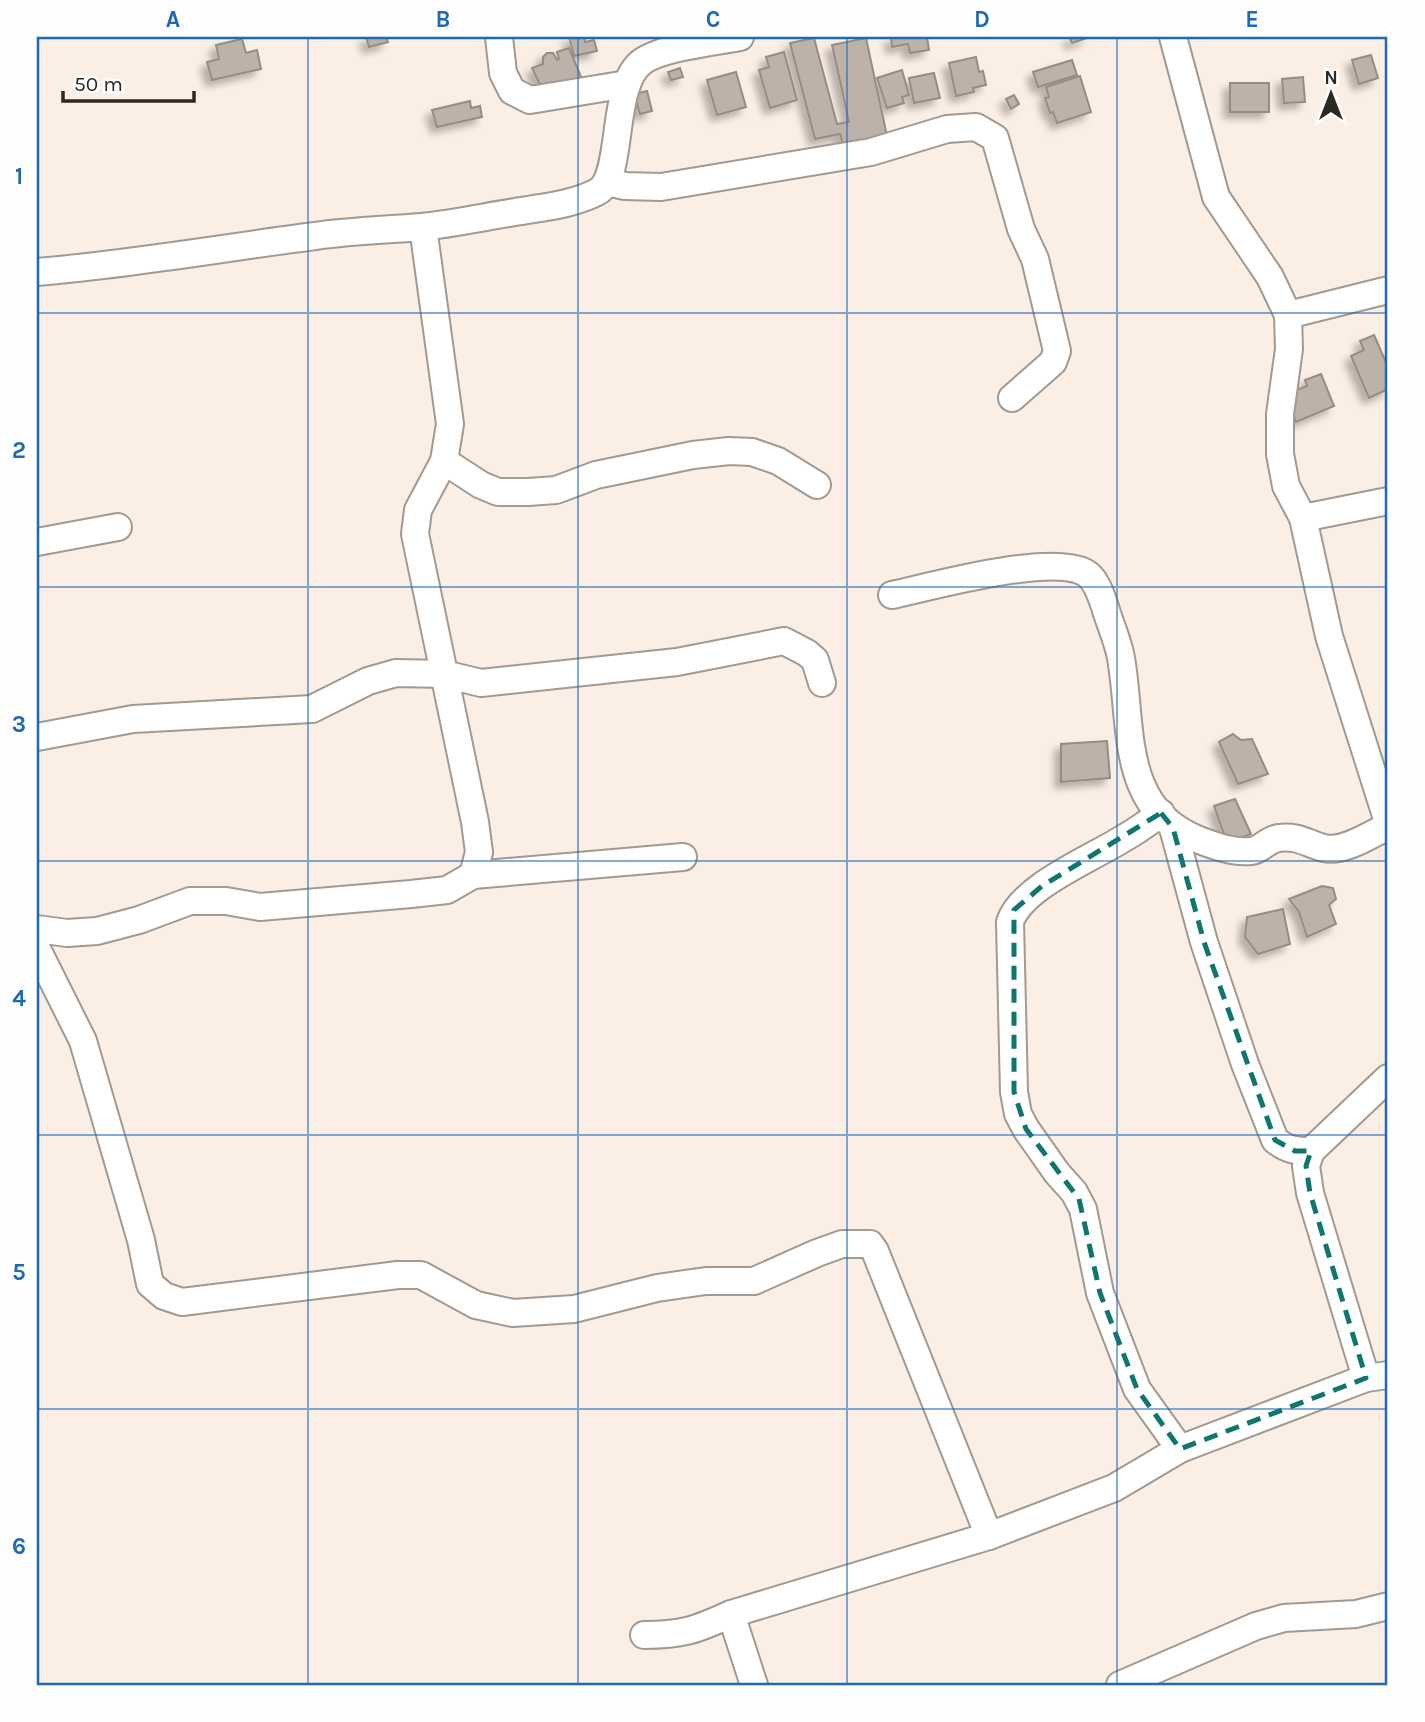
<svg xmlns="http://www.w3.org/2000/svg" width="1425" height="1722" font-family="Karla,sans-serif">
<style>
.building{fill:#bdb2aa;stroke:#978c84;stroke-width:2;filter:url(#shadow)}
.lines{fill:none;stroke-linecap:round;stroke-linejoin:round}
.minor-casing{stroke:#a39990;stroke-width:30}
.minor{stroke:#fff;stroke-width:26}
.marked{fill:none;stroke:#0f766e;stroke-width:5;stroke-dasharray:14 9;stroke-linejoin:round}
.grid{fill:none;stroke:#1e68b8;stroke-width:2;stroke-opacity:0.55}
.neatline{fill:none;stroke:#1e68b8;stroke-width:2.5}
.grid-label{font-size:23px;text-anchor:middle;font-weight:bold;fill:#1e68b8}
</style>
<defs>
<filter id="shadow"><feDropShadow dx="-6" dy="6" stdDeviation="3.5" flood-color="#0004"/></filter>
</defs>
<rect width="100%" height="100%" fill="#faeee5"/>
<!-- building -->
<g class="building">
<polygon points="366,37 386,37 388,42 369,47"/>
<polygon points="569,37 584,37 585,42 594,40 597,51 574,56"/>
<polygon points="891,37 927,37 929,50 910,53 908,44 892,47"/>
<polygon points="1069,37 1090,37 1072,43"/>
<polygon points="814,38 837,124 849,122 832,45 866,38 887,136 843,145 840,134 815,139 790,43"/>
<polygon points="242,39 246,53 257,50 261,69 212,80 207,62 219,59 216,45"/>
<polygon points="569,48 584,84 546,97 532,68 543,64 543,57 547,53 553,53 557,60 559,59 557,52"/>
<polygon points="784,52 797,100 770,108 759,70 769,67 766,57"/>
<polygon points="1371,55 1378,78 1359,84 1352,60"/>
<polygon points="976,57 979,72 983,71 986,85 973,88 974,92 956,96 949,63"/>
<polygon points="1072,60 1077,75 1038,87 1033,72"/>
<polygon points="680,68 683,77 671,80 668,72"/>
<polygon points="902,70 909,95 902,97 904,103 887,108 877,78"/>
<polygon points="736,72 746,107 717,115 707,80"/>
<polygon points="934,73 940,98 914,103 909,78"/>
<polygon points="1080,76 1091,112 1057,123 1053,112 1050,113 1045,98 1049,97 1046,87"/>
<polygon points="1303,77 1305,102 1284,103 1282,79"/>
<rect x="1230" y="83" width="39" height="29"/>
<polygon points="647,91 652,111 640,114 634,94"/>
<polygon points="1014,95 1019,104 1011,109 1006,99"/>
<polygon points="470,101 471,108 480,106 482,117 437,127 432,110"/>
<polygon points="1374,335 1388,367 1388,389 1369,398 1351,356 1364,350 1360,341"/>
<polygon points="1321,374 1334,406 1296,422 1284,395 1307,386 1305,380"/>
<polygon points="1233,734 1241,740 1252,739 1268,774 1238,784 1219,742"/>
<polygon points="1107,741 1110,778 1061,782 1061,744"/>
<polygon points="1235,799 1251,834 1227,843 1214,806"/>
<polygon points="1322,886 1333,888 1336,899 1329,905 1336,924 1307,937 1299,912 1289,899"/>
<polygon points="1283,909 1290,944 1258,954 1245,937 1247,917"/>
</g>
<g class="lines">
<!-- minor casing -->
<g class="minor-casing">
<g id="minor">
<polyline points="499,37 503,73 512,91 530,100 627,84"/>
<polyline points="1173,37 1216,197 1270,277 1288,315 1289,349 1280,414 1280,454 1286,486 1303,518 1329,636 1388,822"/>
<polyline points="607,182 625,186 661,187 871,152 947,129 976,127 995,138 1021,229 1035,259 1057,351 1053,362 1012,398"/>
<path d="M 37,272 C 131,264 222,248 315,236 C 350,231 386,230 421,227 C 452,224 484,217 515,212 C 543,207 572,205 597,192 C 625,178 609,84 643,61 C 664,47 714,42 740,37"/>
<polyline points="1288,315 1388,290"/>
<polyline points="444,461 481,485 498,492 528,492 556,490 596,475 693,455 729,451 752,452 778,461 817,485"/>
<polyline points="1303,518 1388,501"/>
<polyline points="37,542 118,527"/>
<path d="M 892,595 C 933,586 1048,554 1084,572 C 1096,578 1101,595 1105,607 C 1110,624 1118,641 1121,658 C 1133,727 1119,809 1199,840 C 1215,846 1234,853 1251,851 C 1261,850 1268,839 1279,838 C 1297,835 1308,844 1324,848 C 1343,853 1372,834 1388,826"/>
<polyline points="37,737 133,719 312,709 368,681 396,673 444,674 481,683 677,662 784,641 807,653 815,660 822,683"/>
<path d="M 1161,813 C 1149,822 1137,831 1124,838 C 1093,858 1022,886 1010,922 L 1014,1092 L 1018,1114 L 1026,1129 L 1057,1173 L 1074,1192 L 1083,1209 L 1100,1293 L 1137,1389 L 1180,1449"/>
<path d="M 1173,828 L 1204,942 L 1245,1064 L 1275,1140 C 1287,1150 1296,1151 1311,1151"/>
<polyline points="473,875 683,857"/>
<polyline points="37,929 67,933 97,931 139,920 190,901 226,901 260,907 411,894 447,890 473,875 479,852 475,822 415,534 418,510 444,461 450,424 423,227"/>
<polyline points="37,949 83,1041 141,1240 150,1284 164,1296 182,1302 398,1275 421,1275 476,1305 513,1313 574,1309 657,1288 706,1281 754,1281 817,1253 842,1244 870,1244 875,1251 989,1536"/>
<polyline points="1366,1378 1310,1193 1306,1166 1311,1151 1388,1078"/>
<polyline points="731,1614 754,1685"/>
<path d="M 644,1635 C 682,1635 696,1630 731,1614 L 989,1536 L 1114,1488 L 1180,1449 L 1366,1378 L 1388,1375"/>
<polyline points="1120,1685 1256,1626 1284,1618 1356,1614 1388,1606"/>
</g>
</g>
<!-- minor -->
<use href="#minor" class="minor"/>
</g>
<!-- marked area -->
<path class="marked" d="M 1161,813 L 1173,828 L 1204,942 L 1275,1140 L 1295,1151 L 1311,1151 L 1306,1166 L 1310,1193 L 1366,1378 L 1180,1449 L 1137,1389 L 1100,1293 L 1079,1199 L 1026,1129 L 1014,1092 L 1014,910 L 1042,886 Z"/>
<!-- grid -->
<path class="grid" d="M 308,37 L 308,1685M 578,37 L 578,1685M 847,37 L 847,1685M 1117,37 L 1117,1685M 37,313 L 1388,313M 37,587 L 1388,587M 37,861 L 1388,861M 37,1135 L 1388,1135M 37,1409 L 1388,1409"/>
<!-- border -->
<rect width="1425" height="1722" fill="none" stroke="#fefefe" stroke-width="77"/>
<!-- north arrow -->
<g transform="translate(1331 94)" stroke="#fefefe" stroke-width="5" paint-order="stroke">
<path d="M0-5L12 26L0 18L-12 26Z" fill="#2c2824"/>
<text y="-10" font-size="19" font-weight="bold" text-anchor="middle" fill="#2c2824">N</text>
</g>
<!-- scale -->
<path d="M63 91v10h131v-10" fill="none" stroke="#2c2824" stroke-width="3.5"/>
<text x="74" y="91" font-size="21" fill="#2c2824" stroke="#fefefe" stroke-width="5" paint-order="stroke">50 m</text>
<rect x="38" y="38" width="1348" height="1646" class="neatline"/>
<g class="grid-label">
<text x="173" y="27">A</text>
<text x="443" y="27">B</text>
<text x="713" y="27">C</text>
<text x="982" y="27">D</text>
<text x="1252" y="27">E</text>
<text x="19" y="184">1</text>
<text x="19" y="458">2</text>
<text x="19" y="732">3</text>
<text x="19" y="1006">4</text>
<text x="19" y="1280">5</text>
<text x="19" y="1554">6</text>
</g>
</svg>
